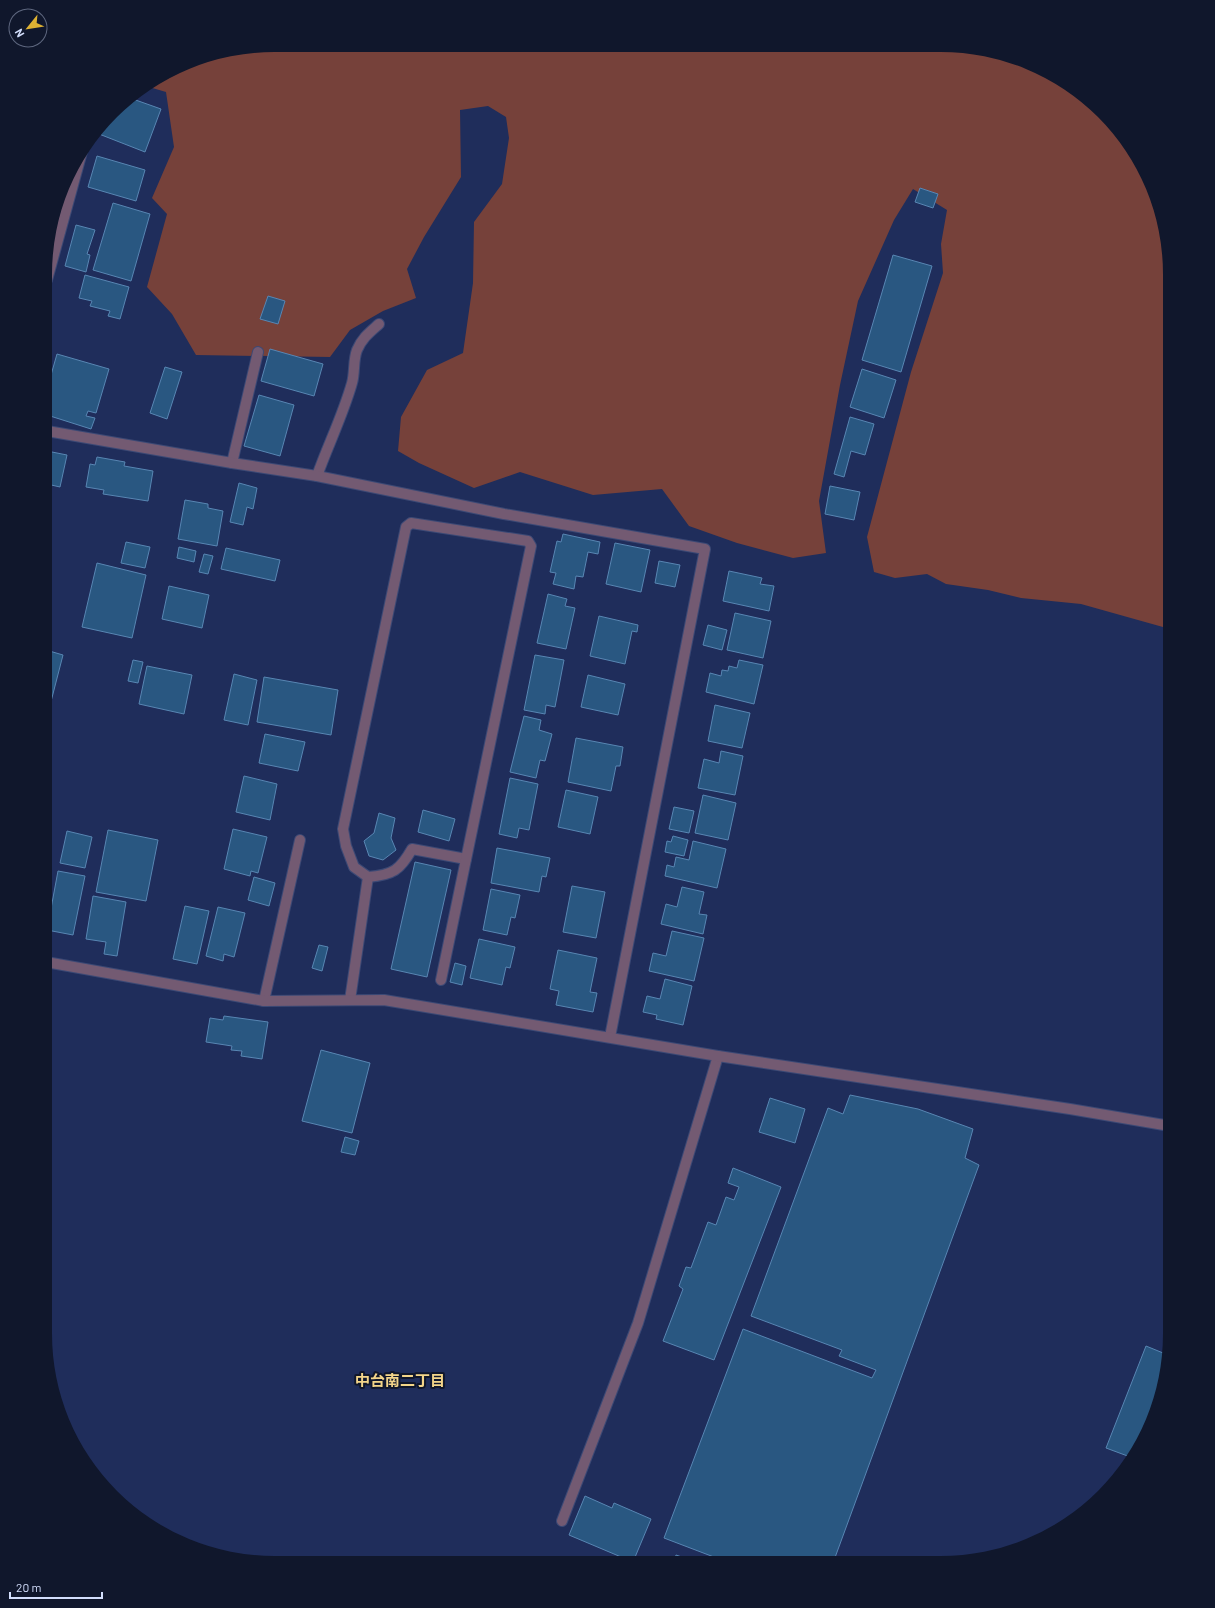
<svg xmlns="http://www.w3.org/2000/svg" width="1215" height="1608" font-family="Barlow,'Noto Sans JP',sans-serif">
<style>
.green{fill:#76413a}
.building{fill:#295781;stroke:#5886b3}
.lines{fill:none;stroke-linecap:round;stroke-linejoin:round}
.lane-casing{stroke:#3c4975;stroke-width:12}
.street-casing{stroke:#3c4975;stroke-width:12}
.lane{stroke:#735a72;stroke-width:10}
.street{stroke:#735a72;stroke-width:10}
.labels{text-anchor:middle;stroke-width:4;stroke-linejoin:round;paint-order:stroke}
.neighbourhood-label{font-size:15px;font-weight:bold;fill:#f3d58a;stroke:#10172c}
</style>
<rect width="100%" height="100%" fill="#1f2d5b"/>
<!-- green -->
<polygon class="green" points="274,45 971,47 1029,63 1080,92 1113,123 1146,173 1162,215 1170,274 1170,629 1081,604 1021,598 988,590 946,584 927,574 895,578 874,572 867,537 911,372 943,273 941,244 947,210 913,189 894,220 858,301 840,385 819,501 826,553 793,558 737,543 689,526 662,489 593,495 520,472 474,488 419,463 398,451 401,417 427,370 463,353 473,283 474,222 502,184 509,138 506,117 488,106 460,110 461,177 424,237 407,269 416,298 383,311 350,330 330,357 196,355 172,314 147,287 167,214 152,198 174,147 166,92 149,87 200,57"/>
<!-- building -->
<g class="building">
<polygon points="130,98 161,109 145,152 99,134 102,128 123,102"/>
<polygon points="97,156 145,170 136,201 88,187"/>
<polygon points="920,188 938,194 933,208 915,202"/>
<polygon points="113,203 150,214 131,281 93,270"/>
<polygon points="76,225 95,230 87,254 90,255 86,272 65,266"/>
<polygon points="893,255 932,266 901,372 862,360"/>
<polygon points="85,275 129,287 120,319 108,316 110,311 90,306 92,301 79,298"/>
<polygon points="268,296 285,301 278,324 260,319"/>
<polygon points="270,349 323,364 314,396 261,381"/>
<polygon points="57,354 109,369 96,413 88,411 86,416 95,418 91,429 47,415 47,389"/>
<polygon points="165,367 182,372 167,419 150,413"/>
<polygon points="862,369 896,380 884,418 850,407"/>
<polygon points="259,395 294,405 280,456 244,446"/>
<polygon points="850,417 874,424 865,455 851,451 844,477 834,474"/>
<polygon points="47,451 67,455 60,487 47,484"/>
<polygon points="97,457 125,462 124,466 153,471 148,501 103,494 104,490 86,487 90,464 95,465"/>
<polygon points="239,483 257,488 253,509 247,507 243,525 230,522"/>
<polygon points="830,486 860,492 854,520 825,514"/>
<polygon points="185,500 208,504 208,508 223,511 217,546 178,539"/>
<polygon points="563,534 600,542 598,554 588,552 583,577 576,576 574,589 553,584 556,573 550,572 557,541 561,542"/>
<polygon points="126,542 150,547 145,568 121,563"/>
<polygon points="615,543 650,550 641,592 606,584"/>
<polygon points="179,547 196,551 194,562 177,558"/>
<polygon points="226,548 280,560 275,581 221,569"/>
<polygon points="204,554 213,556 208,574 199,572"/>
<polygon points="659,561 680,565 675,587 655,583"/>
<polygon points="97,563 146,575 132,638 82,627"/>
<polygon points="729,571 762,578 760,584 774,586 769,611 723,601"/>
<polygon points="169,586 209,595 202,628 162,619"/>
<polygon points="548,594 567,599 565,606 575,608 566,649 537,643"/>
<polygon points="735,613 771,621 763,658 727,650"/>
<polygon points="599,616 638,625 637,632 632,631 625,664 590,656"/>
<polygon points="708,625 727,630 722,650 703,645"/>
<polygon points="46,650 63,655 47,717 46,717"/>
<polygon points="535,655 564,660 555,707 546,705 545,714 524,710"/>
<polygon points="133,660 143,662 138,683 128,681"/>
<polygon points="739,660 763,665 754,704 706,692 710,673 721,676 722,670 728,671 729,666 737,668"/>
<polygon points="147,666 192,675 184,714 139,704"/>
<polygon points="234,674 257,680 248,725 224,720"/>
<polygon points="588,675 625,684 618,715 581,707"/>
<polygon points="264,677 338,690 331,735 257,722"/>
<polygon points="715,705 750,713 742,748 708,741"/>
<polygon points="524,716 541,720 539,730 552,734 545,761 540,760 536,778 510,772"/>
<polygon points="265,734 305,742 298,771 259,763"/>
<polygon points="576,738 623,747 620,766 616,766 611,791 568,782"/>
<polygon points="721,751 743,756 735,795 698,788 704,759 719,763"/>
<polygon points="244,776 277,784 270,820 236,812"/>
<polygon points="510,778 538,784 529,830 519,828 517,838 499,834"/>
<polygon points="566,790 598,797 590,834 558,827"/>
<polygon points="703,795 736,803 728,840 695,833"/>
<polygon points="674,807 694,811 689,833 669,829"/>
<polygon points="423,810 455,819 449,841 418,832"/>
<polygon points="379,813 395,818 391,838 396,850 383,860 369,856 364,841 374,833"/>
<polygon points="233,829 267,837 258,873 251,871 250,876 224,869"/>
<polygon points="108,830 158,840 146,901 96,892"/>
<polygon points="67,831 92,837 85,868 60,863"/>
<polygon points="673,836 688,840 684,856 665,852 667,841 671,842"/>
<polygon points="693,841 726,849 717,888 665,876 667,865 674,867 676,857 689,860"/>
<polygon points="497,848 550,858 546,877 542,876 539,892 491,883"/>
<polygon points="415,862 451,870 427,977 391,969"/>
<polygon points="58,871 85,876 73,935 47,930"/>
<polygon points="254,877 275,883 269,906 248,900"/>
<polygon points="572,886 605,892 596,938 563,932"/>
<polygon points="682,887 704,892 699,914 707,915 703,934 661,924 666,904 677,907"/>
<polygon points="491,889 520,895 515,918 511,917 507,935 483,930"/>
<polygon points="93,896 126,902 117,956 104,954 106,942 86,939"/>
<polygon points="185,906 209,911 197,964 173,959"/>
<polygon points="218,907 245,913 234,957 224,954 223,961 206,956"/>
<polygon points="672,931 704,938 694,981 649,971 653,953 666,956"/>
<polygon points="479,939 515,947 510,968 506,967 502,985 470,978"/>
<polygon points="319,945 328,947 322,971 312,968"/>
<polygon points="558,950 597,958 590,992 597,993 593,1012 556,1005 559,991 550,989"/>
<polygon points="455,963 466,966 462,985 450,982"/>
<polygon points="665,979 692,986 683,1025 656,1019 657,1015 643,1012 647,996 660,999"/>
<polygon points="224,1016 268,1022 262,1059 241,1056 242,1051 231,1050 232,1046 206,1042 210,1018 223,1020"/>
<polygon points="321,1050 370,1063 352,1133 302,1121"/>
<polygon points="850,1095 918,1109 973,1129 965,1158 979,1165 833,1563 727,1562 664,1538 743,1329 872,1378 876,1370 839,1356 842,1350 751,1316 828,1108 843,1114"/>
<polygon points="770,1098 805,1109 795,1143 759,1132"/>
<polygon points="345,1137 359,1141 355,1155 341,1152"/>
<polygon points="733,1168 781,1187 714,1360 663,1341 683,1289 679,1286 686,1267 691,1268 708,1222 716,1225 726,1197 734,1200 739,1187 728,1183"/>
<polygon points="1146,1346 1168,1355 1158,1407 1133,1458 1106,1448"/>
<polygon points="585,1496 612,1508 614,1503 651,1519 633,1562 569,1535"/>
<polygon points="676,1555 696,1562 674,1562"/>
</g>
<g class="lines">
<!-- lane casing -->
<g class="lane-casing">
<g id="lane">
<polyline points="232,463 258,352"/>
<path d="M 317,476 C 328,445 343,415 352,383 C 355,373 353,360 357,350 C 362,338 370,332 379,324"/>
<path d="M 368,877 C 393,875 400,870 412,849 L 466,859"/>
<polyline points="350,1000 368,877 354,867 346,846 343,829 406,527 411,523 528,541 531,546 441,980"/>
<polyline points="264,1001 300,840"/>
<polyline points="562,1521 638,1323 718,1056"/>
</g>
</g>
<!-- street casing -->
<g class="street-casing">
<g id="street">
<polyline points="47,280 82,152"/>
<polyline points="47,431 232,463 317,476 504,514 705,549 610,1037"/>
<polyline points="46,962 264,1001 384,1000 718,1056 1070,1109 1170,1126"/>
</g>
</g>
<!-- lane -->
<use href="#lane" class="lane"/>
<!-- street -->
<use href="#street" class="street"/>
</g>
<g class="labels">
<!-- neighbourhood labels -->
<g class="neighbourhood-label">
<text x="400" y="1386">中台南二丁目</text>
</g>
</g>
<!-- crop -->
<path d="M0 0H1215V1608H0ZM274 52H941A222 222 0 0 1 1163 274V1334A222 222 0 0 1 941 1556H274A222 222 0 0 1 52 1334V274A222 222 0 0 1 274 52Z" fill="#10172c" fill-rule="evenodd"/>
<!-- north arrow -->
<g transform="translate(28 28) rotate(240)"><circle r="19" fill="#10172c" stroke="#5e677f"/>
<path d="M0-3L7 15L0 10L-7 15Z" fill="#ddb133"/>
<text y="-6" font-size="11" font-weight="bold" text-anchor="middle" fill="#d3defc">N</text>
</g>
<!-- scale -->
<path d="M10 1592v6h92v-6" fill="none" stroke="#d3defc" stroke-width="2"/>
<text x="16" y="1592" font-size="12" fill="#d3defc" stroke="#10172c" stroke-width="3" paint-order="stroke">20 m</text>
</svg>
